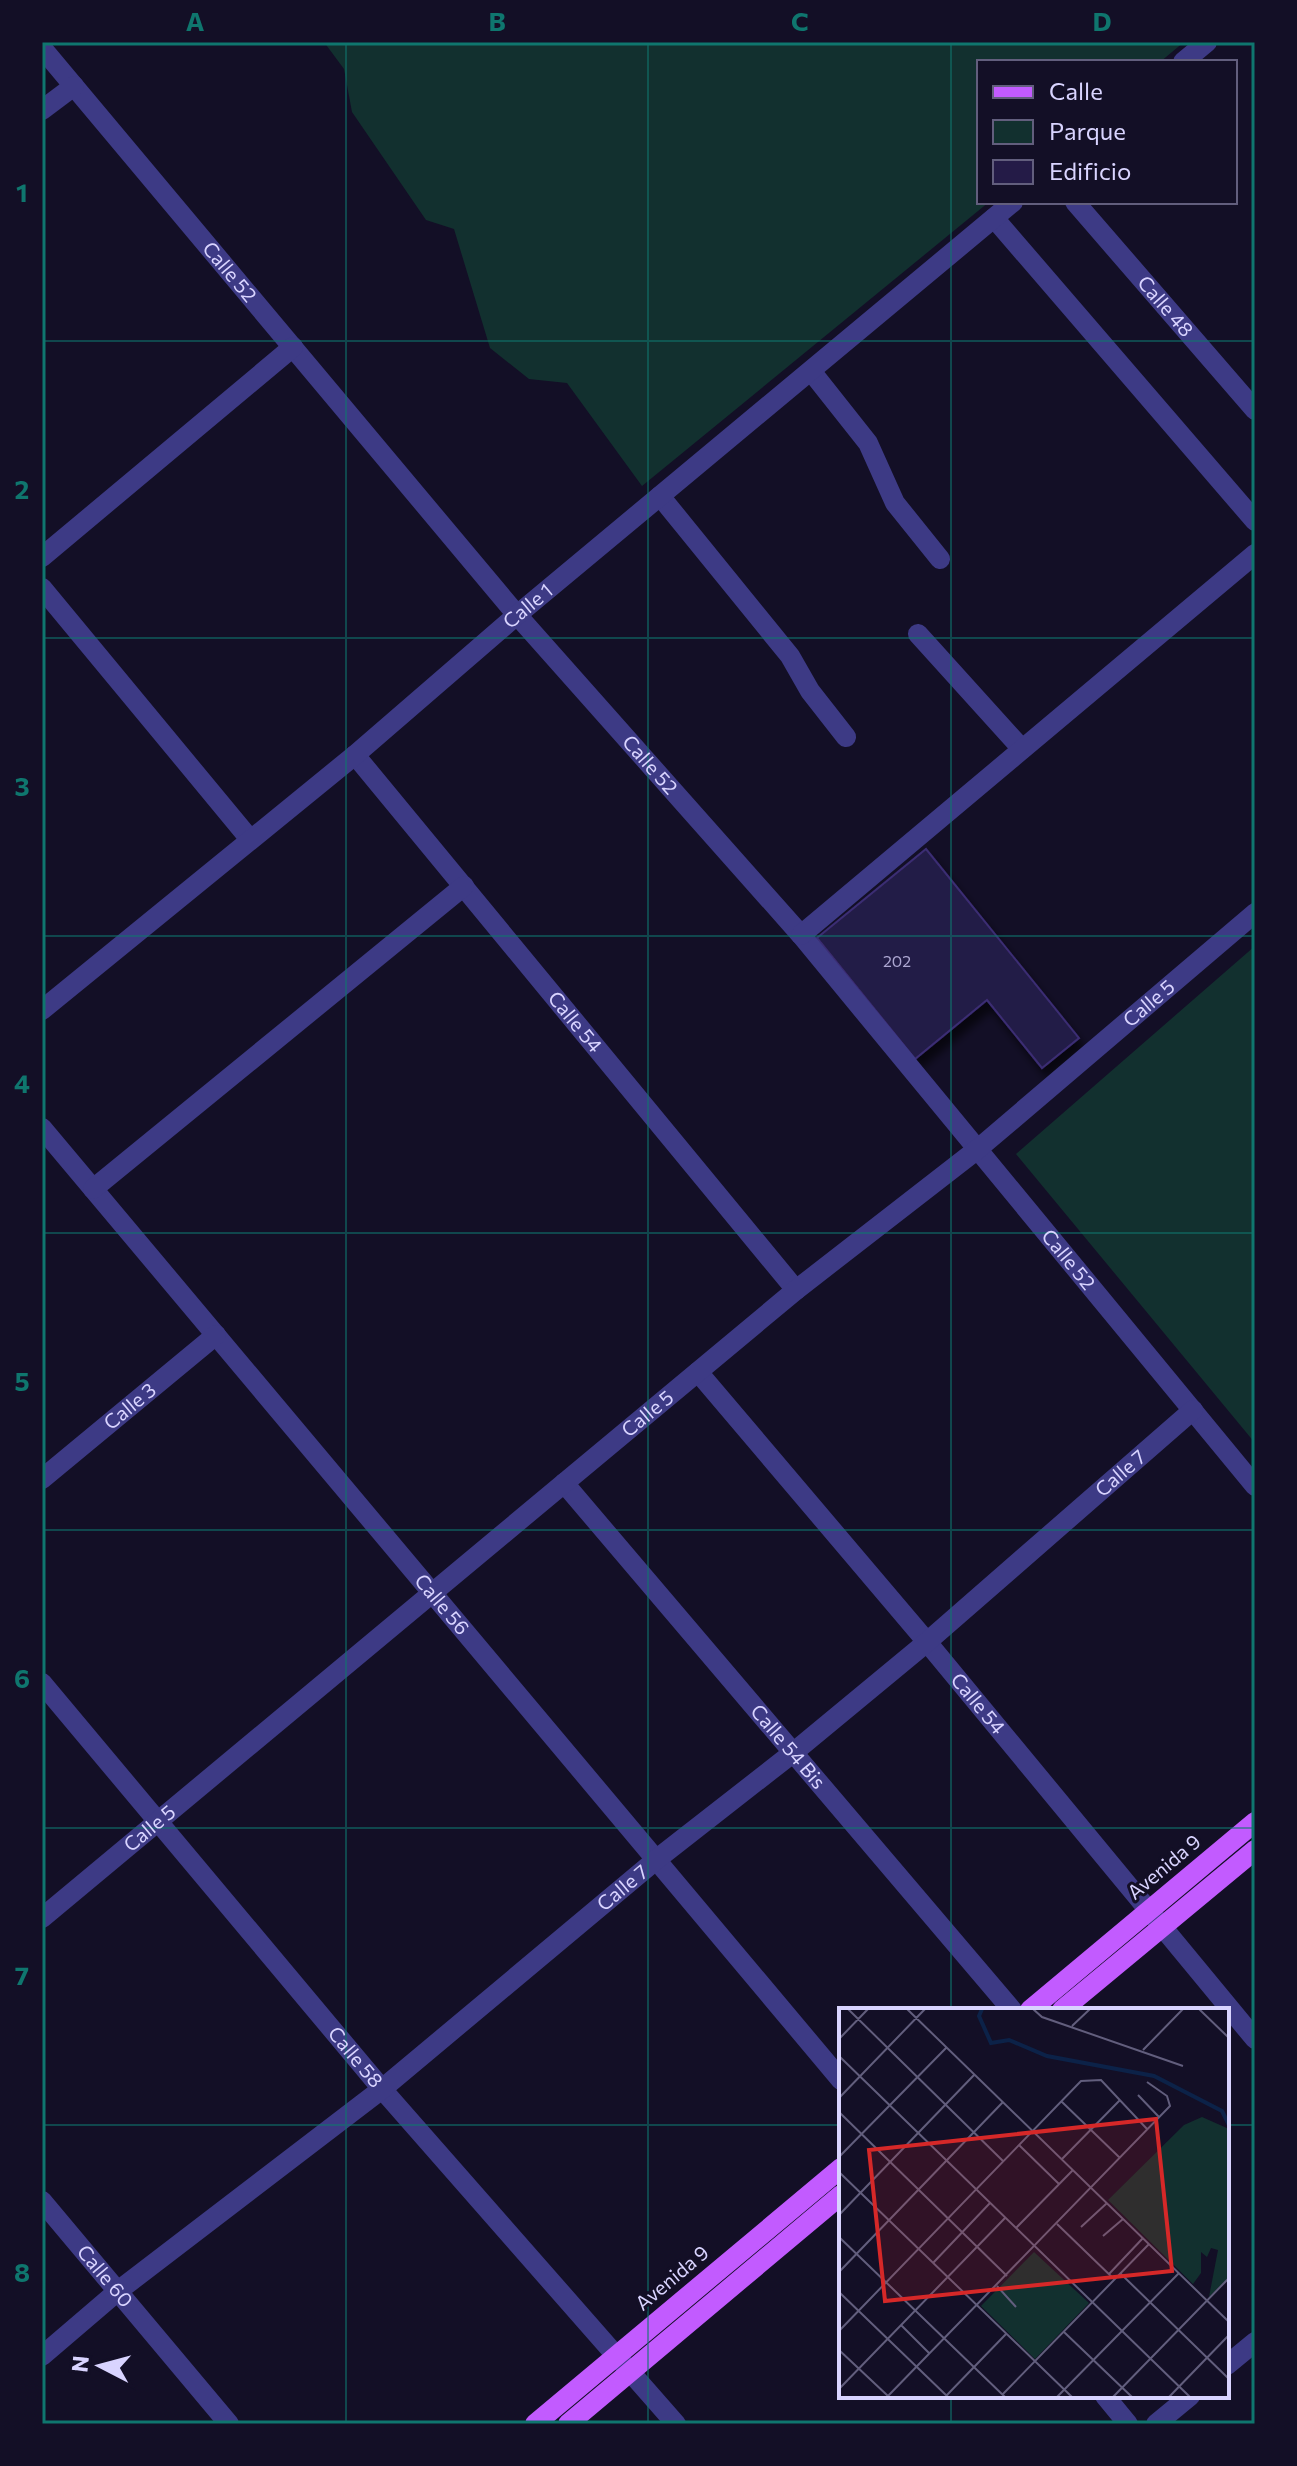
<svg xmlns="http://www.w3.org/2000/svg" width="1297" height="2466" font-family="Commissioner,sans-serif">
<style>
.green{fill:#12302f}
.building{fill:#241b47;stroke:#3b2d73;stroke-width:2;filter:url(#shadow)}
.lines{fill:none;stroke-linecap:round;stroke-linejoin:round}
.minor{stroke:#3d3a85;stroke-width:20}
.major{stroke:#c25bff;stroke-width:20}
.grid{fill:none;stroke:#0f766e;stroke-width:2;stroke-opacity:0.55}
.labels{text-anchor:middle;stroke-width:6;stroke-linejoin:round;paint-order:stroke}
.number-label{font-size:16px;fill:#aca6d1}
.street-label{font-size:20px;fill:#d9d4ff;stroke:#130f26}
.inset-river{fill:none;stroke:#0c2248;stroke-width:4}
.inset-road{fill:none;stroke:#625e7d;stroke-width:2}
.view{fill:#d62828;fill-opacity:0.15;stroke:#d62828;stroke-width:4}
.inset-edge{fill:none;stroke:#d9d4ff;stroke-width:4}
.neatline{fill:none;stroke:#0f766e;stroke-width:3}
.grid-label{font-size:26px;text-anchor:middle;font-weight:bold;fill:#0f766e}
</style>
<defs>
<filter id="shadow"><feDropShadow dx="5" dy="9" stdDeviation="4" flood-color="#0009"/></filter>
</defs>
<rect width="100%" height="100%" fill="#130f26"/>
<!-- green -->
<g class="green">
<polygon points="324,42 1184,42 1160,62 979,62 979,202 989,202 642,486 567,383 529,379 490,348 454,229 426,220 352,112 344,69"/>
<polygon points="1255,946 1255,1443 1016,1154"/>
</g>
<!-- building -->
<polygon class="building" points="926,849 1079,1038 1042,1068 987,1000 915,1059 817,938"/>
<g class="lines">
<!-- minor -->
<g class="minor">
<path id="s1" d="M 42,48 L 517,615 L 801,935 L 1255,1486"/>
<polyline points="1183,62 1207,42"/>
<polyline points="42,110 74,86"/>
<path id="s2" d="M 1075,202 L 1255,410"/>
<polyline points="994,218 1255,521"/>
<polyline points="811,371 868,443 895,503 940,559"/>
<polyline points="660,496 790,656 810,691 846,737"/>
<polyline points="42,557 293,347"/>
<polyline points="42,588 249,838"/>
<polyline points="918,634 1022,749"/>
<path id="s3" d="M 355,755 L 796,1290"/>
<polyline points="801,935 1255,554"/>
<path id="s4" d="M 42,1010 L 355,755 L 517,615 L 1013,202"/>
<path id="s5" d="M 42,1128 L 841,2080"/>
<polyline points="93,1189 464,886"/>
<path id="s6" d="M 698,1372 L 927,1642 L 1255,2039"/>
<path id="s7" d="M 42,1479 L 216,1335"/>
<path id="s8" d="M 564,1483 L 1012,2010"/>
<path id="s9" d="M 42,1683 L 382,2089 L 676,2424"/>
<path id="s10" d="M 42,1918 L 796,1290 L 979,1148 L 1255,913"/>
<path id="s11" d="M 42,2201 L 229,2424"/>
<path id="s12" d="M 42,2356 L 118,2291 L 382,2089 L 657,1859 L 794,1752 L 927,1642 L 1193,1410"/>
<polyline points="1227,2365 1255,2342"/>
<polyline points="1105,2396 1128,2424"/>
<polyline points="1156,2424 1190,2396"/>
</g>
<!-- major -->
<g class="major">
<polyline points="1030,2010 1255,1822"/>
<polyline points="1062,2010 1255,1850"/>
<polyline points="535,2424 841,2168"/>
<polyline points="568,2424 841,2195"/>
</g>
</g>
<!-- grid -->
<path class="grid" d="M 346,42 L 346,2424M 648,42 L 648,2424M 951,42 L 951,2010M 42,341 L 1255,341M 42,638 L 1255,638M 42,936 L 1255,936M 42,1233 L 1255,1233M 42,1530 L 1255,1530M 42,1828 L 1255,1828M 42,2125 L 841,2125M 1227,2125 L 1255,2125M 951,2396 L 951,2424"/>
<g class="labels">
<!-- number labels -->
<g class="number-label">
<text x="897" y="967">202</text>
</g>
<!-- street labels -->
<g class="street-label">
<text dy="7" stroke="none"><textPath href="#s1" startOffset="292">Calle 52</textPath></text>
<text dy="7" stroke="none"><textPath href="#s2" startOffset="138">Calle 48</textPath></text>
<text dy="7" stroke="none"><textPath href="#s4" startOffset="632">Calle 1</textPath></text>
<text dy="7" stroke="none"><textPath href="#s1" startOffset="940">Calle 52</textPath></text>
<text dy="7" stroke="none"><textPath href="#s10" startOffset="1436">Calle 5</textPath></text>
<text dy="7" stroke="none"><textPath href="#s3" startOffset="346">Calle 54</textPath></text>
<text dy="7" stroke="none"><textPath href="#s1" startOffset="1588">Calle 52</textPath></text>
<text dy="7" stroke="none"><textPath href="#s7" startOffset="114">Calle 3</textPath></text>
<text dy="7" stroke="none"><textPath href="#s10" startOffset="788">Calle 5</textPath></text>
<text dy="7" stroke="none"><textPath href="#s12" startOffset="1394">Calle 7</textPath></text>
<text dy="7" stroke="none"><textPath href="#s5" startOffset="622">Calle 56</textPath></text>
<text dy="7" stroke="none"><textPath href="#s6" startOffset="434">Calle 54</textPath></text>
<text dy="7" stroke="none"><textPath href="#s8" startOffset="346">Calle 54 Bis</textPath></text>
<text dy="7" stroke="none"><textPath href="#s10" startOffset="140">Calle 5</textPath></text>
<text transform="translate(1164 1867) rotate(-40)" y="7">Avenida 9</text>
<text dy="7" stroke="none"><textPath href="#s12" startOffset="746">Calle 7</textPath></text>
<text dy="7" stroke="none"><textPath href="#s9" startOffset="488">Calle 58</textPath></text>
<text dy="7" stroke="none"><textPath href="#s11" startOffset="98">Calle 60</textPath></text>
<text transform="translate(672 2278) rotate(-40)" y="7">Avenida 9</text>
</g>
</g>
<!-- overview -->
<g transform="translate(839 2008)">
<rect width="390" height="390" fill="#130f26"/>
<path d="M 363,109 L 390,121 L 390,269 L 370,289 L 379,242 L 372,240 L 368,249 L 362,244 L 362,265 L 354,276 L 269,192 L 345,117 ZM 195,244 L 250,295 L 196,351 L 142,298 Z" fill="#12302f"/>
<path class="inset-river" d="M 143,1 L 140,8 L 152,35 L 170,32 L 208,48 L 315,68 L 383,103 L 390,117"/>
<path class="inset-road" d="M 9,1 L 164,153M 68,1 L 390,314M 194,1 L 203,9 L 344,58M 360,1 L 390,30M 233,18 L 251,1M 0,31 L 29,1M 304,42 L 344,1M 0,48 L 351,389M 299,87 L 320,109M 0,90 L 86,1M 222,93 L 281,150M 0,104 L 168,268M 180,137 L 220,176M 0,149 L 108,39M 223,151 L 281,92M 0,164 L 233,389M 0,207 L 136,66M 218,216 L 276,272M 242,219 L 268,195M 177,220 L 234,162M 264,228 L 284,211M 0,229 L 166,389M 94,255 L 151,195M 0,264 L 164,94M 270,266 L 304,230M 282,266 L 390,371M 158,278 L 177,299M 0,284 L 109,389M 62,317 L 91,346M 0,323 L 242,73 L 262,72 L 308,121M 225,324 L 293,389M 0,342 L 49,388M 0,381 L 166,210M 163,387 L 310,236M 107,388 L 167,326M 48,389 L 331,98 L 328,88 L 308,74M 218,389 L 340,265M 274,389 L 390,270M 330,389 L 390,327"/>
<path class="view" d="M 317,111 L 333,263 L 46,293 L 30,142 Z"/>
<rect width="390" height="390" class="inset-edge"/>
</g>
<!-- border -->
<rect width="1297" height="2466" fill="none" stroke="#130f26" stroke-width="88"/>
<!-- legend -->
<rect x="977" y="60" width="260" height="144" fill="#130f26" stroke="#625e7d" stroke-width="2"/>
<rect x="993" y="86" width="40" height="12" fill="#c25bff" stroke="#625e7d" stroke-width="2"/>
<text x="1049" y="100" font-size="24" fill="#d9d4ff">Calle</text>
<rect x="993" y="120" width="40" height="24" fill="#12302f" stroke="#625e7d" stroke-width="2"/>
<text x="1049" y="140" font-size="24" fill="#d9d4ff">Parque</text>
<rect x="993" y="160" width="40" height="24" fill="#241b47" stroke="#625e7d" stroke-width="2"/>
<text x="1049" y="180" font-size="24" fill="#d9d4ff">Edificio</text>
<!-- north arrow -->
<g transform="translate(100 2366) rotate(276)" stroke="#130f26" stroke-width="6" paint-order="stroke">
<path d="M0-6L14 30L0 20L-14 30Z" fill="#d9d4ff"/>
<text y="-12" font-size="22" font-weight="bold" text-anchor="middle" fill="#d9d4ff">N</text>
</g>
<rect x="44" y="44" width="1209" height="2378" class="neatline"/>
<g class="grid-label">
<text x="195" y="31">A</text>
<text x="497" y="31">B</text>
<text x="800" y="31">C</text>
<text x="1102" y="31">D</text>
<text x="22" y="202">1</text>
<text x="22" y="499">2</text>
<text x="22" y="796">3</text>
<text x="22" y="1093">4</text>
<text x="22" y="1391">5</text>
<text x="22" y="1688">6</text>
<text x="22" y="1985">7</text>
<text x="22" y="2282">8</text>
</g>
</svg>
